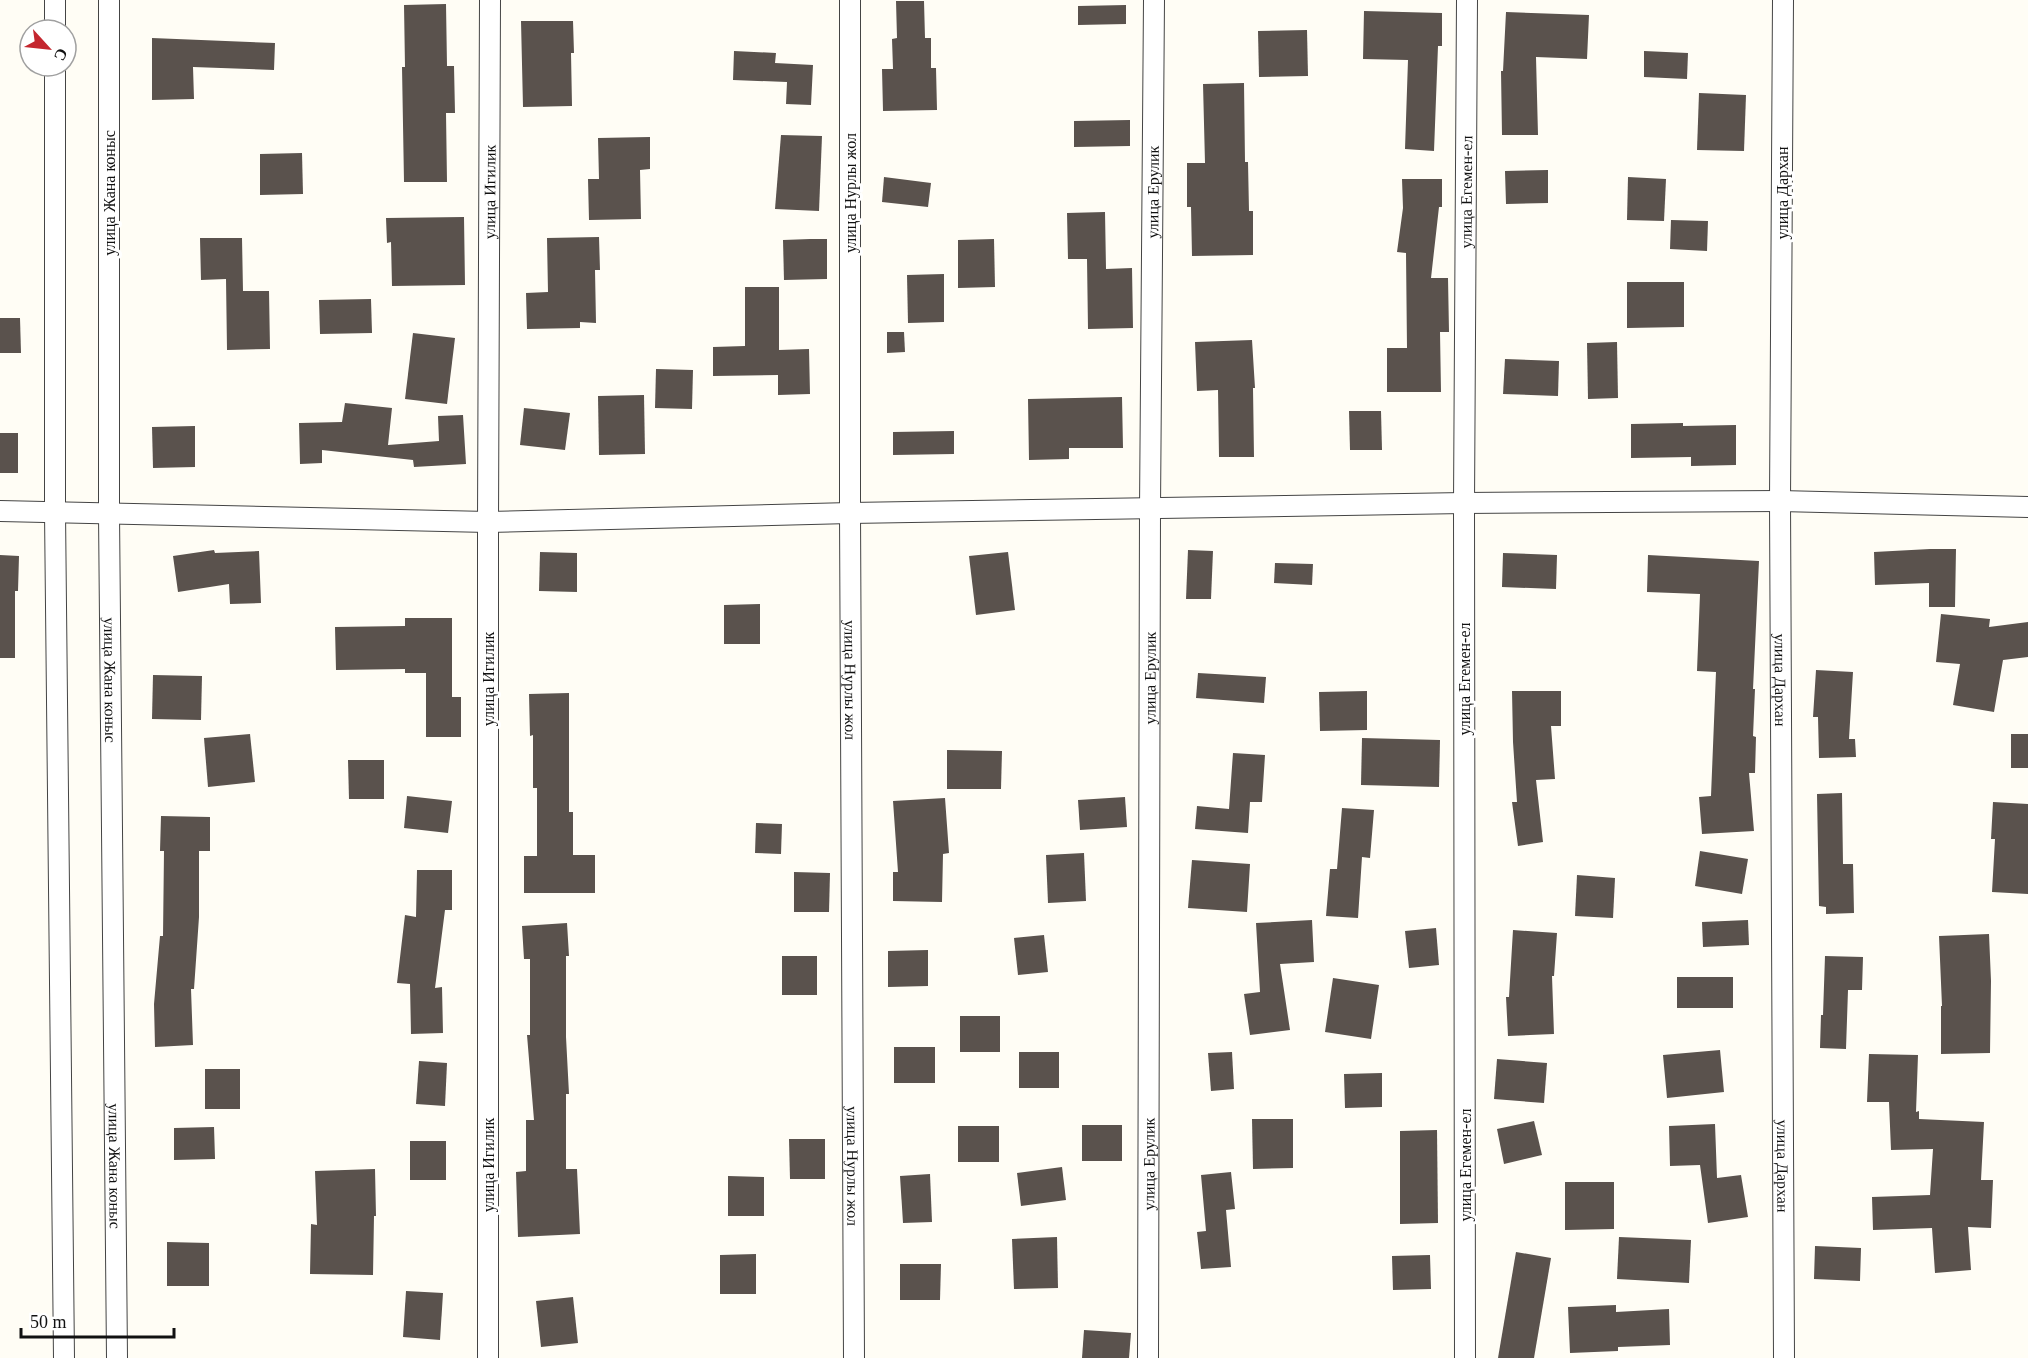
<svg xmlns="http://www.w3.org/2000/svg" width="2028" height="1358" font-family="Georgia,serif">
<style>
.building{fill:#5a524d}
.lines{fill:none;stroke-linecap:round;stroke-linejoin:round}
.minor-casing{stroke:#444;stroke-width:22}
.minor{stroke:#fff;stroke-width:20}
.labels{text-anchor:middle;stroke-width:6;stroke-linejoin:round;paint-order:stroke}
.street-label{font-size:16px;fill:#111;stroke:#fff}
</style>
<rect width="100%" height="100%" fill="#fffdf5"/>
<!-- building -->
<g class="building">
<polygon points="896,1 924,1 925,38 931,38 931,68 936,68 937,110 883,111 882,69 893,69 892,39 897,38"/>
<polygon points="446,4 447,66 454,66 455,113 446,113 447,182 404,182 402,67 405,67 404,5"/>
<polygon points="1126,5 1126,24 1078,25 1078,6"/>
<polygon points="1364,11 1442,13 1442,46 1438,46 1434,151 1405,149 1408,60 1363,59"/>
<polygon points="1506,12 1589,15 1587,59 1536,57 1538,135 1502,135 1501,71 1503,71"/>
<polygon points="521,21 573,21 574,53 571,53 572,106 523,107"/>
<polygon points="1307,30 1308,76 1259,77 1258,31"/>
<polygon points="152,38 275,43 274,70 193,67 194,99 152,100"/>
<polygon points="734,51 776,53 775,63 813,65 811,105 786,104 787,82 733,80"/>
<polygon points="1644,51 1688,53 1687,79 1644,77"/>
<polygon points="1244,83 1245,162 1248,162 1249,211 1253,211 1253,255 1192,256 1191,207 1187,207 1187,163 1205,163 1203,84"/>
<polygon points="1699,93 1746,95 1744,151 1697,150"/>
<polygon points="1130,120 1130,146 1074,147 1074,121"/>
<polygon points="781,135 822,136 819,211 775,209"/>
<polygon points="650,137 650,169 640,170 641,219 589,220 588,179 599,179 598,138"/>
<polygon points="302,153 303,194 260,195 260,154"/>
<polygon points="1548,170 1548,203 1506,204 1505,171"/>
<polygon points="884,177 931,183 928,207 882,202"/>
<polygon points="1628,177 1666,179 1664,221 1627,220"/>
<polygon points="1402,179 1442,179 1442,207 1439,207 1431,278 1448,278 1449,332 1440,332 1441,392 1387,392 1387,348 1407,348 1406,253 1397,252 1403,208"/>
<polygon points="1105,212 1106,269 1132,268 1133,328 1088,329 1087,259 1068,259 1067,213"/>
<polygon points="464,217 465,285 392,286 391,242 387,243 386,218"/>
<polygon points="1671,220 1708,221 1707,251 1670,249"/>
<polygon points="599,237 600,270 595,270 596,323 580,322 580,328 527,329 526,293 548,292 547,238"/>
<polygon points="200,238 242,238 243,291 269,291 270,349 227,350 226,279 201,280"/>
<polygon points="810,239 827,239 827,279 784,280 783,240"/>
<polygon points="994,239 995,287 958,288 958,240"/>
<polygon points="944,274 944,322 908,323 907,275"/>
<polygon points="1627,282 1684,282 1684,327 1627,328"/>
<polygon points="745,287 779,287 779,350 809,349 810,394 778,395 778,375 713,376 713,347 745,346"/>
<polygon points="371,299 372,333 320,334 319,300"/>
<polygon points="0,318 20,318 21,353 0,353"/>
<polygon points="887,332 904,332 905,352 887,353"/>
<polygon points="413,333 455,338 447,404 405,399"/>
<polygon points="1252,340 1255,388 1253,388 1254,457 1219,457 1218,390 1197,391 1195,342"/>
<polygon points="1617,342 1618,398 1588,399 1587,343"/>
<polygon points="1505,359 1559,361 1558,396 1503,394"/>
<polygon points="656,369 693,370 692,409 655,408"/>
<polygon points="644,395 645,454 599,455 598,396"/>
<polygon points="1122,397 1123,448 1069,448 1069,459 1029,460 1028,399"/>
<polygon points="345,403 392,408 388,445 439,441 438,416 463,415 466,464 414,467 413,460 322,450 322,463 300,464 299,423 342,422"/>
<polygon points="524,408 570,413 565,450 520,445"/>
<polygon points="1349,411 1381,411 1382,450 1350,450"/>
<polygon points="1683,423 1683,426 1736,425 1736,465 1691,466 1691,457 1631,458 1631,424"/>
<polygon points="195,426 195,467 153,468 152,427"/>
<polygon points="954,431 954,454 893,455 893,432"/>
<rect x="0" y="433" width="18" height="40"/>
<polygon points="1930,549 1956,549 1955,607 1929,607 1929,583 1875,585 1874,552"/>
<polygon points="214,550 215,553 259,551 261,603 230,604 229,584 178,592 173,556"/>
<polygon points="1188,550 1213,551 1211,599 1186,599"/>
<polygon points="540,552 577,553 577,592 539,591"/>
<polygon points="1008,552 1015,610 976,615 969,556"/>
<polygon points="1503,553 1557,555 1556,589 1502,587"/>
<polygon points="0,555 19,556 18,591 15,591 15,658 0,658"/>
<polygon points="1648,555 1759,561 1753,689 1755,689 1753,736 1756,737 1755,773 1749,773 1754,831 1702,834 1699,797 1711,796 1716,672 1697,671 1700,594 1647,592"/>
<polygon points="1275,563 1313,564 1312,585 1274,583"/>
<polygon points="760,604 760,644 724,644 724,605"/>
<polygon points="1941,614 1990,619 1989,627 2028,622 2028,657 2003,660 1994,712 1953,705 1960,664 1936,662"/>
<polygon points="405,618 452,618 452,697 461,697 461,737 426,737 426,673 405,673 405,669 336,670 335,627 405,626"/>
<polygon points="1816,670 1853,672 1849,739 1855,739 1856,757 1819,758 1818,717 1813,717"/>
<polygon points="1198,673 1266,677 1264,703 1196,698"/>
<polygon points="153,675 202,676 201,720 152,719"/>
<polygon points="1367,691 1367,730 1320,731 1319,692"/>
<polygon points="1512,691 1561,691 1561,726 1551,726 1555,779 1536,780 1543,842 1518,846 1512,802 1517,802 1513,742"/>
<polygon points="569,693 569,812 573,812 573,855 595,855 595,893 524,893 524,856 537,856 537,788 533,788 533,735 530,736 529,694"/>
<polygon points="250,734 255,782 208,787 204,738"/>
<rect x="2011" y="734" width="17" height="34"/>
<polygon points="1362,738 1440,740 1439,787 1361,785"/>
<polygon points="947,750 1002,751 1001,789 947,789"/>
<polygon points="1233,753 1265,755 1262,802 1250,802 1248,833 1195,829 1197,806 1229,809"/>
<polygon points="348,760 384,760 384,799 349,799"/>
<polygon points="1842,793 1843,864 1853,864 1854,913 1826,914 1826,907 1819,906 1817,794"/>
<polygon points="407,796 452,801 448,833 404,828"/>
<polygon points="1125,797 1127,827 1080,830 1078,800"/>
<polygon points="945,798 949,853 943,854 942,902 893,901 893,872 898,872 893,801"/>
<polygon points="1993,802 2028,804 2028,894 1992,892 1995,839 1991,839"/>
<polygon points="1342,808 1374,810 1370,858 1362,857 1358,918 1326,916 1330,869 1337,869"/>
<polygon points="161,816 210,817 210,851 199,851 199,917 194,989 191,989 193,1045 155,1047 154,1004 160,936 163,936 164,851 160,851"/>
<polygon points="756,823 782,824 781,854 755,853"/>
<polygon points="1700,851 1748,859 1742,894 1695,886"/>
<polygon points="1084,853 1086,901 1048,903 1046,855"/>
<polygon points="1192,860 1250,864 1247,912 1188,908"/>
<polygon points="417,870 452,870 452,910 445,910 435,988 442,987 443,1033 411,1034 410,984 397,983 405,915 416,917"/>
<polygon points="794,872 830,873 829,912 794,912"/>
<polygon points="1577,875 1615,878 1613,918 1575,916"/>
<polygon points="1312,920 1314,962 1280,964 1290,1030 1250,1035 1244,994 1260,992 1256,923"/>
<polygon points="1748,920 1749,945 1703,947 1702,922"/>
<polygon points="567,923 569,956 566,956 566,1037 569,1094 566,1094 566,1169 577,1169 580,1234 518,1237 516,1172 526,1171 526,1120 534,1120 527,1035 530,1035 530,959 524,959 522,926"/>
<polygon points="1436,928 1439,965 1409,968 1405,931"/>
<polygon points="1513,930 1557,933 1554,976 1552,976 1554,1034 1508,1036 1506,997 1509,997"/>
<polygon points="1989,934 1991,981 1990,1053 1941,1054 1941,1006 1942,1006 1939,936"/>
<polygon points="1044,935 1048,972 1018,975 1014,938"/>
<polygon points="928,950 928,986 888,987 888,951"/>
<rect x="782" y="956" width="35" height="39"/>
<polygon points="1825,956 1863,957 1862,990 1848,990 1846,1049 1820,1048 1821,1015 1823,1015"/>
<rect x="1677" y="977" width="56" height="31"/>
<polygon points="1333,978 1379,985 1371,1039 1325,1032"/>
<rect x="960" y="1016" width="40" height="36"/>
<rect x="894" y="1047" width="41" height="36"/>
<polygon points="1720,1050 1724,1092 1667,1098 1663,1055"/>
<rect x="1019" y="1052" width="40" height="36"/>
<polygon points="1232,1052 1234,1089 1211,1091 1208,1053"/>
<polygon points="1869,1054 1918,1055 1916,1112 1919,1111 1919,1119 1984,1122 1981,1180 1993,1180 1991,1228 1968,1227 1971,1270 1935,1273 1932,1228 1873,1230 1872,1197 1930,1195 1933,1149 1891,1150 1889,1102 1867,1102"/>
<polygon points="1497,1059 1547,1063 1544,1103 1494,1099"/>
<polygon points="419,1061 447,1063 445,1106 416,1104"/>
<rect x="205" y="1069" width="35" height="40"/>
<polygon points="1382,1073 1382,1107 1345,1108 1344,1074"/>
<polygon points="1252,1119 1293,1119 1293,1168 1253,1169"/>
<polygon points="1534,1121 1542,1155 1504,1164 1497,1129"/>
<polygon points="1715,1124 1717,1178 1741,1175 1748,1217 1708,1223 1700,1165 1670,1166 1669,1126"/>
<rect x="1082" y="1125" width="40" height="36"/>
<rect x="958" y="1126" width="41" height="36"/>
<polygon points="214,1127 215,1159 174,1160 174,1128"/>
<polygon points="1437,1130 1438,1223 1400,1224 1400,1131"/>
<polygon points="789,1139 825,1139 825,1179 790,1179"/>
<rect x="410" y="1141" width="36" height="39"/>
<polygon points="1062,1167 1066,1200 1021,1206 1017,1173"/>
<polygon points="375,1169 376,1216 374,1216 373,1275 310,1274 311,1224 317,1225 315,1171"/>
<polygon points="1231,1172 1235,1209 1226,1210 1231,1267 1201,1269 1197,1232 1206,1231 1201,1175"/>
<polygon points="930,1174 932,1222 903,1223 900,1176"/>
<polygon points="728,1176 764,1177 764,1216 728,1216"/>
<polygon points="1565,1182 1614,1182 1614,1229 1565,1230"/>
<polygon points="1057,1237 1058,1288 1014,1289 1012,1239"/>
<polygon points="1619,1237 1691,1240 1689,1283 1617,1279"/>
<polygon points="167,1242 209,1243 209,1286 167,1286"/>
<polygon points="1815,1246 1861,1248 1860,1281 1814,1279"/>
<polygon points="1516,1252 1551,1258 1534,1358 1498,1358"/>
<polygon points="756,1254 756,1294 720,1294 720,1255"/>
<polygon points="1430,1255 1431,1289 1393,1290 1392,1256"/>
<polygon points="900,1264 941,1264 940,1300 900,1300"/>
<polygon points="406,1291 443,1293 440,1340 403,1337"/>
<polygon points="573,1297 578,1343 541,1347 536,1301"/>
<polygon points="1616,1305 1616,1312 1669,1309 1670,1345 1618,1347 1618,1351 1570,1353 1568,1307"/>
<polygon points="1084,1330 1131,1333 1129,1358 1082,1358"/>
</g>
<g class="lines">
<!-- minor casing -->
<g class="minor-casing">
<g id="minor">
<path id="s1" d="M 109,0 L 109,514 L 117,1358"/>
<path id="s2" d="M 850,0 L 850,513 L 854,1358"/>
<path id="s3" d="M 1783,0 L 1780,501 L 1784,1358"/>
<polyline points="55,30 55,0"/>
<polyline points="55,66 55,512 64,1358"/>
<polyline points="0,511 488,522 850,513 1464,503 1780,501 2028,507"/>
<path id="s4" d="M 488,1358 L 488,522 L 490,0"/>
<path id="s5" d="M 1148,1358 L 1150,509 L 1154,0"/>
<path id="s6" d="M 1465,1358 L 1464,503 L 1467,0"/>
</g>
</g>
<!-- minor -->
<use href="#minor" class="minor"/>
</g>
<g class="labels">
<!-- street labels -->
<g class="street-label">
<text transform="translate(109 193) rotate(-90)" y="6">улица Жана коныс</text>
<text dy="6" stroke="none"><textPath href="#s4" startOffset="1166">улица Игилик</textPath></text>
<text transform="translate(850 193) rotate(-90)" y="6">улица Нурлы жол</text>
<text dy="6" stroke="none"><textPath href="#s5" startOffset="1166">улица Ерулик</textPath></text>
<text dy="6" stroke="none"><textPath href="#s6" startOffset="1166">улица Егемен-ел</textPath></text>
<text transform="translate(1782 193) rotate(-90)" y="6">улица Дархан</text>
<text dy="6" stroke="none"><textPath href="#s1" startOffset="680">улица Жана коныс</textPath></text>
<text transform="translate(488 679) rotate(-90)" y="6">улица Игилик</text>
<text dy="6" stroke="none"><textPath href="#s2" startOffset="680">улица Нурлы жол</textPath></text>
<text dy="6" stroke="none"><textPath href="#s5" startOffset="680">улица Ерулик</textPath></text>
<text transform="translate(1464 679) rotate(-90)" y="6">улица Егемен-ел</text>
<text dy="6" stroke="none"><textPath href="#s3" startOffset="680">улица Дархан</textPath></text>
<text dy="6" stroke="none"><textPath href="#s1" startOffset="1166">улица Жана коныс</textPath></text>
<text transform="translate(488 1165) rotate(-90)" y="6">улица Игилик</text>
<text dy="6" stroke="none"><textPath href="#s2" startOffset="1166">улица Нурлы жол</textPath></text>
<text dy="6" stroke="none"><textPath href="#s5" startOffset="194">улица Ерулик</textPath></text>
<text transform="translate(1465 1165) rotate(-90)" y="6">улица Егемен-ел</text>
<text dy="6" stroke="none"><textPath href="#s3" startOffset="1166">улица Дархан</textPath></text>
</g>
</g>
<!-- north arrow -->
<g transform="translate(48 48) rotate(117)"><circle r="28" fill="#ffffff" stroke="#a0a0a0" stroke-width="1.5"/>
<path d="M0-4.5L10 22L0 15L-10 22Z" fill="#c4262e"/>
<text y="-9" font-size="16" font-weight="bold" text-anchor="middle" fill="#111111">С</text>
</g>
<!-- scale -->
<path d="M21 1328v9h153v-9" fill="none" stroke="#111111" stroke-width="3"/>
<text x="30" y="1328" font-size="18" fill="#111111" stroke="#ffffff" stroke-width="4.5" paint-order="stroke">50 m</text>
</svg>
